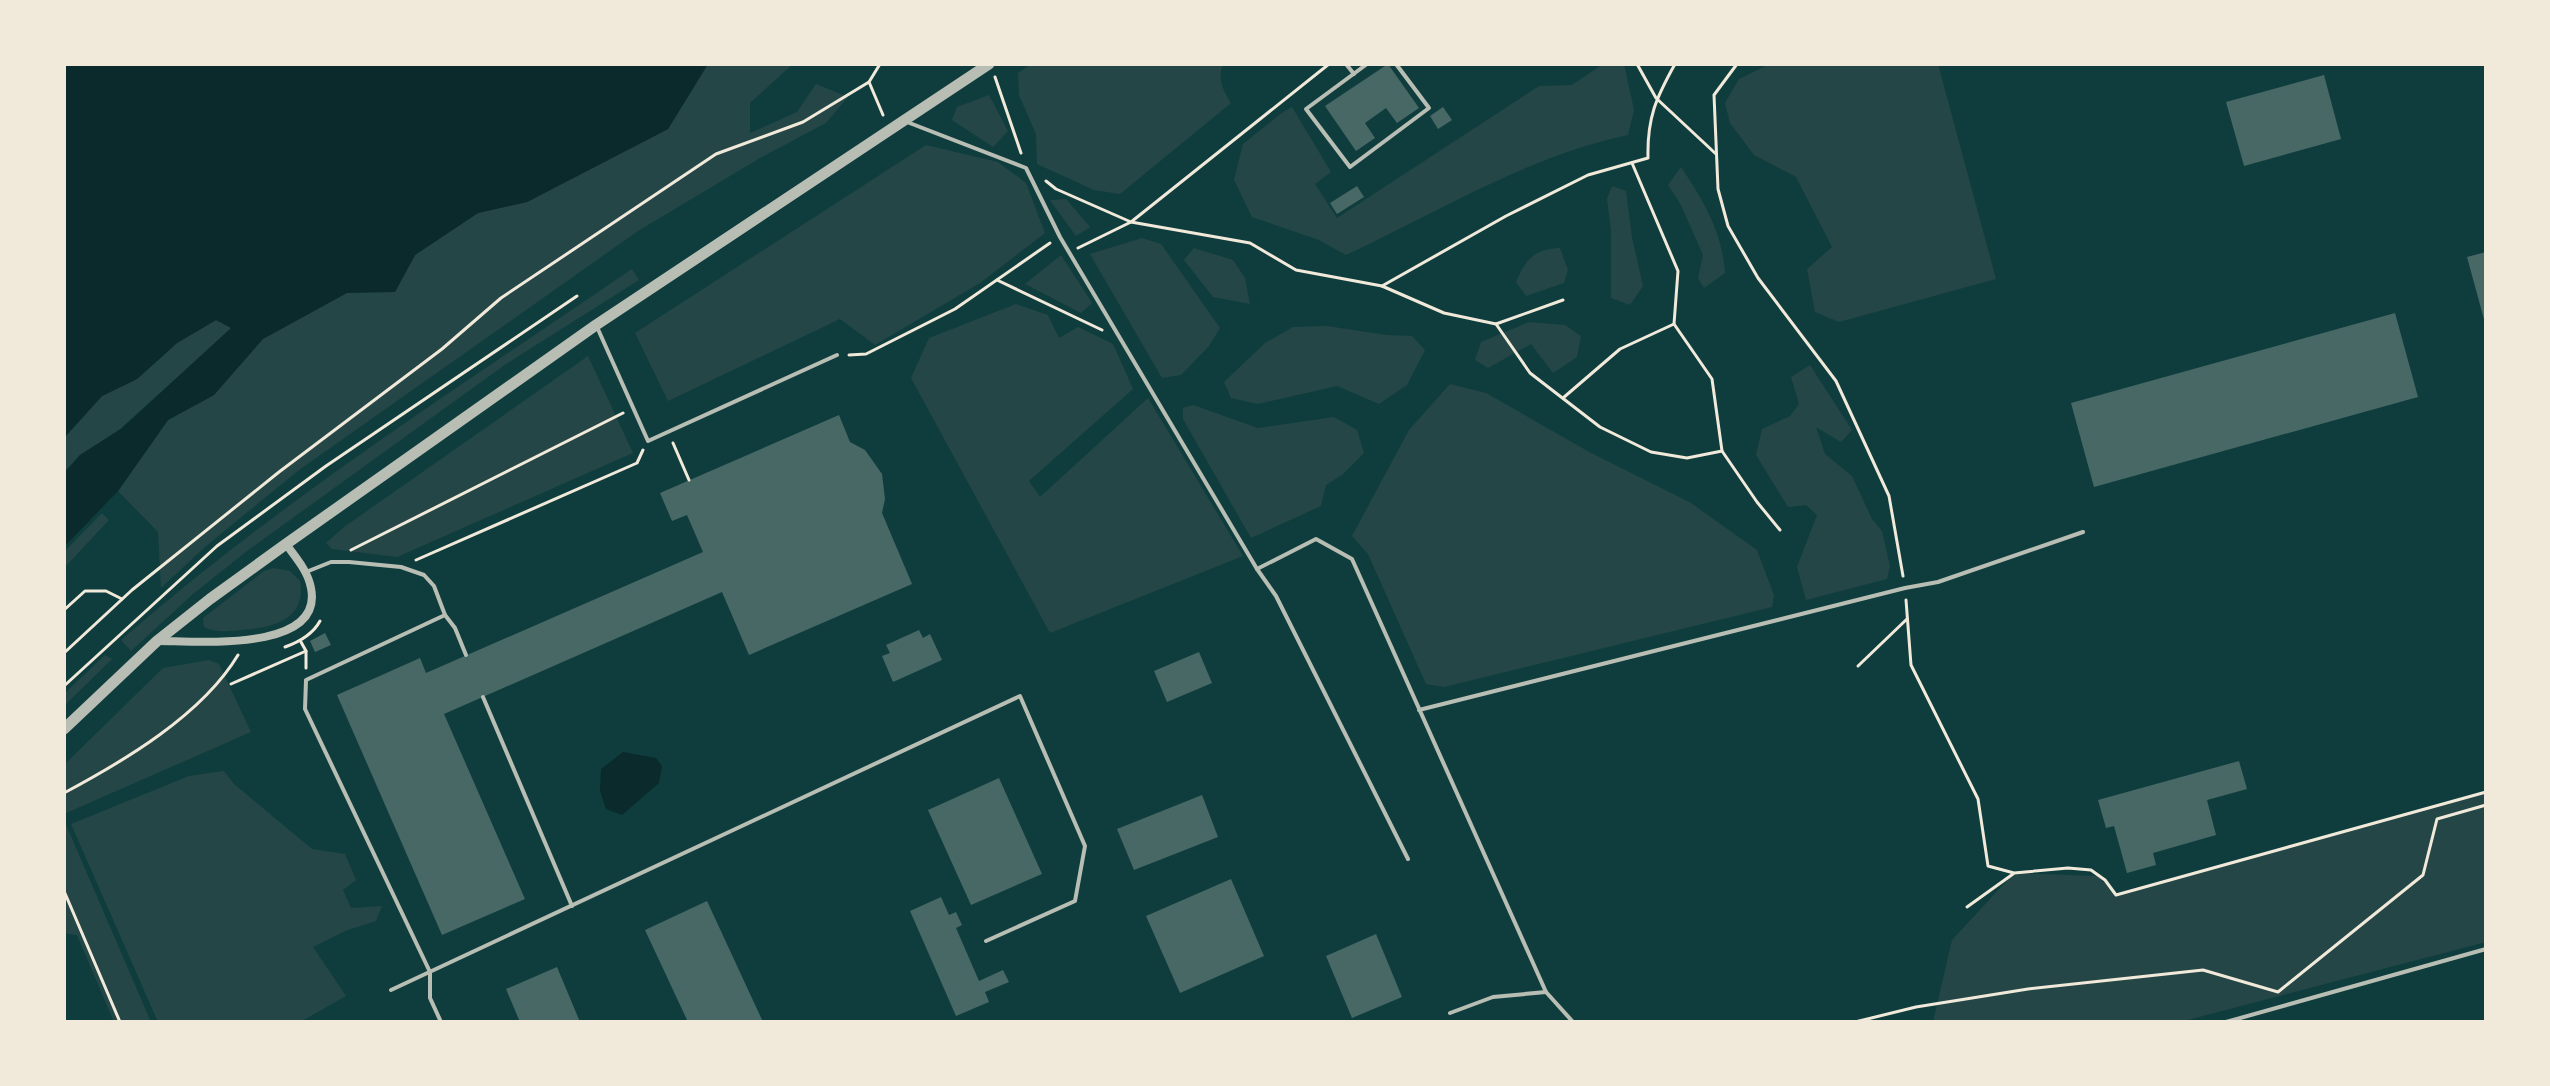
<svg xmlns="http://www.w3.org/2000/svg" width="2550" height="1086" font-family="Rubik,sans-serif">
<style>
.green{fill:#244646}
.water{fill:#0a2a2b}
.building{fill:#486865}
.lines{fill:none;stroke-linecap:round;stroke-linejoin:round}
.path{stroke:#f1e9da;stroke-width:3}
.service{stroke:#b8beb3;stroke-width:4}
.minor{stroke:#b8beb3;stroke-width:8}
.tertiary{stroke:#b8beb3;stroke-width:11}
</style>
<rect width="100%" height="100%" fill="#0f3d3e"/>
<!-- green -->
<g class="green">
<polygon points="708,64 793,64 750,103 750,133 797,112 816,84 848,97 826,123 760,158 638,231 299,470 205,547 161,588 158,532 118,491 168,420 214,395 263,338 347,292 395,292 415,255 478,213 527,202 668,129"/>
<path d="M 1031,64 L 1223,64 C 1217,78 1223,91 1231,103 L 1120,194 L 1094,190 L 1037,164 L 1036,134 L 1019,95 L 1018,73 Z"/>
<path d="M 1603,64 L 1624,64 L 1634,110 L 1628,135 C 1528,156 1438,212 1346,255 L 1319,240 L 1252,217 L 1234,180 L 1243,144 L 1283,112 L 1292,107 L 1331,172 L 1315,184 L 1337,218 L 1539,86 L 1572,85 Z"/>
<polygon points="1770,64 1938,64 1996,279 1839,322 1815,312 1807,269 1832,247 1796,177 1754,155 1730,123 1725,103 1739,79"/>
<polygon points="989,95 1008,131 993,147 952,120 957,107"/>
<polygon points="926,145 998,162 1026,183 1045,233 980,283 875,345 840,319 668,401 635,333"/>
<path d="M 1681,167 C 1704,202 1722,231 1725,273 L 1704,288 L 1698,278 L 1703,255 L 1681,205 L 1668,185 Z"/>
<polygon points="1612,186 1626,191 1632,237 1643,286 1630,305 1611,298 1611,230 1607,199"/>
<polygon points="1066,199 1090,227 1076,236 1050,200"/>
<polygon points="1142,238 1161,244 1220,328 1209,346 1181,375 1162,378 1090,254"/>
<polygon points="1194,248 1233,260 1245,278 1250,304 1213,297 1184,260"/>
<path d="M 1560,248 L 1568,270 L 1564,283 L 1526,296 L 1516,282 C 1526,259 1534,249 1560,248 Z"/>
<polygon points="1061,255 1092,303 1081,313 1025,284"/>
<path d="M 632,269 L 639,280 L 506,364 L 247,551 L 193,594 L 131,651 L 121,640 C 280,501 458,388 632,269 Z"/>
<polygon points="1016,304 1048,315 1059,338 1078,327 1113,344 1133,389 1029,481 1040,497 1148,398 1243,556 1050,633 911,378 929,338"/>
<polygon points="216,320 232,328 120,429 80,455 65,471 64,438 102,396 137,379 177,343"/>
<polygon points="1529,322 1565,325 1581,336 1577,357 1553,373 1531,344 1488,368 1475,360 1481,342"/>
<polygon points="1327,326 1386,335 1412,336 1425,350 1407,385 1379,404 1337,386 1258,404 1231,398 1224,382 1265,343 1293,327"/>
<polygon points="588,356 633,453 397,557 332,549 326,543 344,527"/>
<polygon points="1810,365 1852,430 1841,442 1816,427 1825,454 1852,476 1872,519 1882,531 1890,566 1887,579 1806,600 1797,567 1817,515 1806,505 1788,507 1756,455 1762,429 1790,416 1799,404 1791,377"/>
<polygon points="1450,384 1486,393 1591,453 1691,503 1757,550 1774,595 1772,607 1444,687 1426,684 1368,554 1352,536 1409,430"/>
<polygon points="1193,405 1258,428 1334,417 1357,430 1364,453 1342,475 1326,485 1321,506 1251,538 1183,419 1183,408"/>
<polygon points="102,513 109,520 64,568 64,552"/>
<path d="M 273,568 L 290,571 L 300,581 C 307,619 273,628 242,630 C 229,631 216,633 204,627 L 203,618 L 264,571 Z"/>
<polygon points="105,655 112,659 64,706 64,694"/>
<polygon points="209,660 219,664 251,732 64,814 64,765 163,668"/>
<polygon points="224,771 234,784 312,849 345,854 356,880 343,890 351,908 382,906 376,921 345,931 313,947 346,996 300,1022 158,1022 71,824 189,776"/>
<polygon points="2486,791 2486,942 2180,1022 1933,1022 1952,940 2014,873 2098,876 2117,895"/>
<polygon points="64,820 151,1022 114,1022 77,935 64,933"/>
</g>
<!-- water -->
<g class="water">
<polygon points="64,64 708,64 668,129 527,202 478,213 415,255 395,292 347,293 263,339 214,395 168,420 118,491 64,547 64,469 66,471 80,455 121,429 231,328 216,320 177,343 137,379 102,396 64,438"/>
<polygon points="623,752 656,758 662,766 659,783 622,815 606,809 600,791 601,769"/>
</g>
<!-- building -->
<g class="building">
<polygon points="1388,64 1419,108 1397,123 1386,108 1365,123 1375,138 1356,151 1325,106"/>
<polygon points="2324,75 2341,139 2244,166 2226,102"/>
<polygon points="1443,107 1452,120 1438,129 1430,116"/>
<polygon points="1357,186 1364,197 1337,214 1330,203"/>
<polygon points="2486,252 2486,323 2485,323 2467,257"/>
<polygon points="2395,313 2418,397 2094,487 2071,403"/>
<polygon points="839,415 850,442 865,450 882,474 885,499 882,513 912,584 749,655 722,592 444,714 525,899 442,935 337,695 420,658 426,673 703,552 687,515 672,521 660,493"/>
<polygon points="919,630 923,638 930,634 942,660 893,682 882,656 890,653 886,645"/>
<polygon points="325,633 331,645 315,652 310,641"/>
<polygon points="1199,652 1212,683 1167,702 1154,671"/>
<polygon points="2239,761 2247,789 2207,800 2216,835 2153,853 2156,865 2127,873 2114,826 2106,828 2098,800"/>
<polygon points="999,778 1042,874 971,905 928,810"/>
<polygon points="1202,795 1218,837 1134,870 1117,829"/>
<polygon points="1231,879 1264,956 1180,993 1146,916"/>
<polygon points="941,897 949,915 956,912 962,925 956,928 979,981 1003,970 1009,982 985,992 989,1002 956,1016 910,911"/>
<polygon points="707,901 763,1022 688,1022 645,930"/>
<polygon points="1376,934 1402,997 1352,1018 1326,956"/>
<polygon points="557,967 580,1022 520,1022 506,989"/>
</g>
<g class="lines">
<!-- path -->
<g class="path">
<polyline points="880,64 869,82 883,115"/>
<polyline points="1637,64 1656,98 1716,154"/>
<polyline points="1737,64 1714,95 1718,189 1728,226 1758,278 1836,381 1889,496 1903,576"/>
<polyline points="995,77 1021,153"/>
<polyline points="1632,163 1678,271 1674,324 1712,379 1722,451 1757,502 1780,530"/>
<path d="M 1046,181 L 1056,189 L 1131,222 L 1250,243 L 1296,270 L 1382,286 L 1506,216 L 1588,175 L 1648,158 C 1647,118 1656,98 1675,64"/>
<polyline points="1078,248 1131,222 1329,64"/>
<polyline points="997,280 1102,330"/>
<polyline points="1382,286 1444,313 1496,324 1530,373 1600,427 1651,452 1687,458 1722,451"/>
<polyline points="1496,324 1563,300"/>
<polyline points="849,355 866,354 955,309 1050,243"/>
<polyline points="1563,398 1620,349 1674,324"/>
<polyline points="673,443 689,480"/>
<polyline points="351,550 623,413"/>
<polyline points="416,560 637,463 643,450"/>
<polyline points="1906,600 1911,665 1978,799 1988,866 2014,873 2068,868 2091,870 2105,880 2116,895 2486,792"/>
<polyline points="64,610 85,591 106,591 122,599"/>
<path d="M 285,647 C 299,642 313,634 320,621"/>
<polyline points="306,651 306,668"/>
<polyline points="64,653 132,590 279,472 442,349 501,298 716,154 803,122 869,82"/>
<polyline points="1858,666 1907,619"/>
<polyline points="231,684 306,651 301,642"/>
<polyline points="64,686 217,546 326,466 577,296"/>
<path d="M 64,793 C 124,761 202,715 238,655"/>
<polyline points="64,891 120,1022"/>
<polyline points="1967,907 2013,874"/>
<polyline points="1855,1022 1916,1007 2028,989 2203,970 2278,992 2423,875 2437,819 2486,805"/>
</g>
<!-- service -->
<g class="service">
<polyline points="1346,64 1354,74"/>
<polyline points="1367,64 1306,109 1350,167 1429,108 1396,64"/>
<polyline points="907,122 1026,168 1060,237 1257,569 1316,539 1352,559 1546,992 1573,1022"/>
<polyline points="597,327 648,441 837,355"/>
<polyline points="1257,569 1276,596 1408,859"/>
<polyline points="306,572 331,562 349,562 401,567 424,575 434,586 445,615 455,628 466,655"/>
<polyline points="483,697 572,906"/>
<polyline points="1419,710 1905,588 1938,582 2083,532"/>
<polyline points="391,990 1020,696 1085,846 1075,901 986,941"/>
<polyline points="1450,1013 1493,997 1546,992"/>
<polyline points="441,1022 430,998 430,972 305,709 306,680 445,615"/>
<polyline points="2226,1022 2486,949"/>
</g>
<!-- minor -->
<path class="minor" d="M 158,641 C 195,641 324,653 311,588 C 308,571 296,558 286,544"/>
<!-- tertiary -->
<polyline class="tertiary" points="64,729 157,641 210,599 286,544 596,325 989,64"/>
</g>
<!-- border -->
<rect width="2550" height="1086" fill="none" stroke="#f1e9da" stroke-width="132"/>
</svg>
